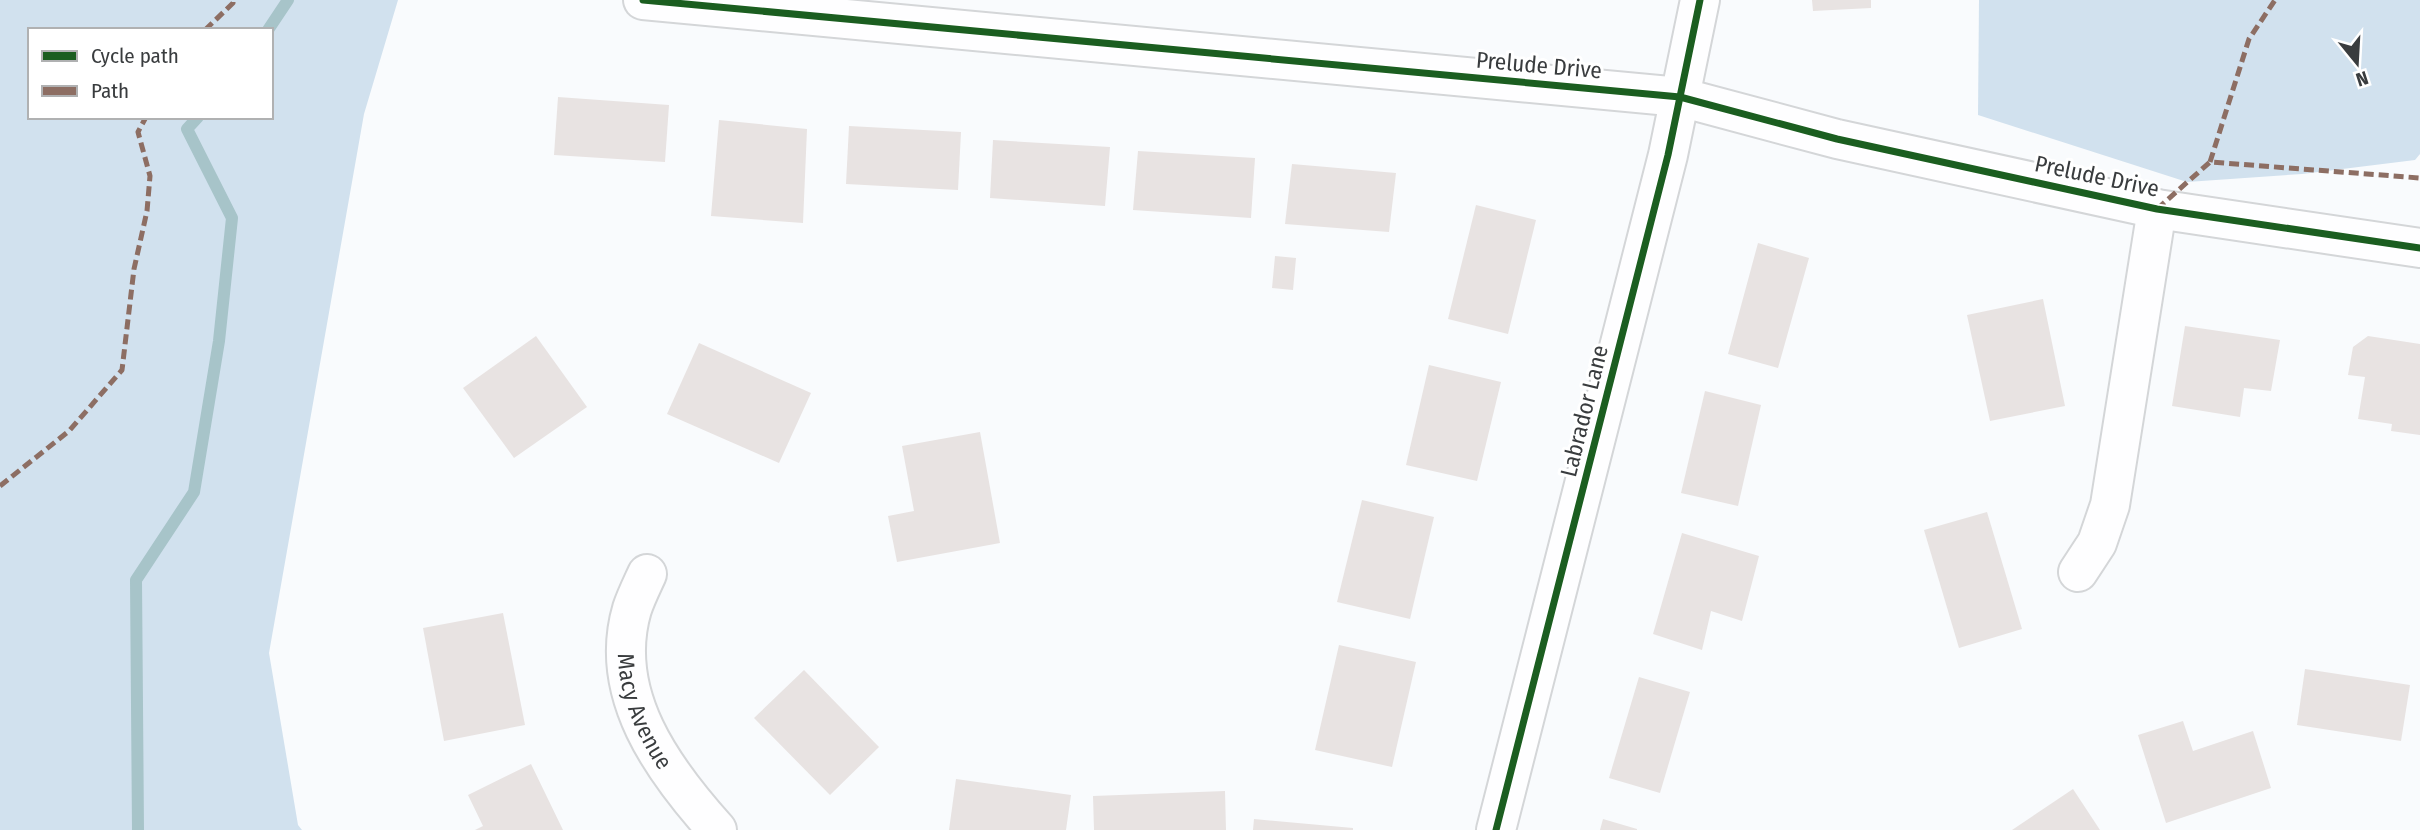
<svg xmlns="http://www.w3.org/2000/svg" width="2420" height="830" font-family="'Fira Sans Condensed',sans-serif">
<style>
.forest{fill:#d1e1ee;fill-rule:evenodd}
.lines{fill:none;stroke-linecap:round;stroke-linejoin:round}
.stream{stroke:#a7c4c9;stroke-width:12}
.building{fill:#e8e3e2}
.minor-casing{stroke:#d4d6d8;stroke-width:42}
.minor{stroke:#fefeff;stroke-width:38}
.quiet{stroke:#8d6e63;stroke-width:5;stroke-dasharray:10 5;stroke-linecap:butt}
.cycleway-casing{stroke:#fff;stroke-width:11}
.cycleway{stroke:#1b5e20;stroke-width:7}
.labels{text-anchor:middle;stroke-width:6;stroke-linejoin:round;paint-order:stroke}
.street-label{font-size:23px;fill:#393c3e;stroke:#fff}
</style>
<rect width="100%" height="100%" fill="#f9fbfd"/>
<!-- forest -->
<g class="forest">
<path d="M 0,0 L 398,0 L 364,114 L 269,653 L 298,825 L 302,830 L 0,830 ZM 30,30 L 271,30 L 271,117 L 30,117 Z"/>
<polygon points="1979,0 2420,0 2420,154 2415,160 2302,174 2187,182 1978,115"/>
</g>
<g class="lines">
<!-- stream -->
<g class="stream">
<polyline points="268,30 288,0"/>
<polyline points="138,830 136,580 194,492 219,341 232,218 187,129 198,117"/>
</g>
</g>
<!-- building -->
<g class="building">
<polygon points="1812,0 1871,0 1871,8 1813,11"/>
<polygon points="558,97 669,105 665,162 554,155"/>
<polygon points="719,120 807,129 803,223 711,216"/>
<polygon points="849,126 961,132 958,190 846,184"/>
<polygon points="993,140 1110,147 1105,206 990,198"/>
<polygon points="1138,151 1255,158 1251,218 1133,210"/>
<polygon points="1292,164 1396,173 1389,232 1285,224"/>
<polygon points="1476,205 1536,220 1508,334 1448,319"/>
<polygon points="1758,243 1809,258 1778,368 1728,354"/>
<polygon points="1275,256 1296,258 1293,290 1272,288"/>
<polygon points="2043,299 2065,406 1990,421 1967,315"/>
<polygon points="2185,326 2280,340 2271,391 2244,388 2240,417 2172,406"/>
<polygon points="536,336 587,407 514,458 463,388"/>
<polygon points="2368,336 2420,344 2420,435 2391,431 2392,424 2358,419 2365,377 2348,375 2353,347"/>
<polygon points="699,343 811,393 779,463 667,414"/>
<polygon points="1429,365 1501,382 1477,481 1406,465"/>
<polygon points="1705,391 1761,405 1738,506 1681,493"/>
<polygon points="980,432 1000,543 897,562 888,516 914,511 902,446"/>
<polygon points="1362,500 1434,517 1410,619 1337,602"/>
<polygon points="1987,512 2022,629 1959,648 1924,530"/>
<polygon points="1682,533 1759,556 1742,621 1711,611 1702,650 1653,634"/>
<polygon points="503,613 525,725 444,741 423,628"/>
<polygon points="1339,645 1416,662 1392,767 1315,750"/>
<polygon points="2305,669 2410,685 2401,741 2297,725"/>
<polygon points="804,670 879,747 830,795 754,718"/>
<polygon points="1639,677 1690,692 1660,793 1609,778"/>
<polygon points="2183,721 2193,751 2253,731 2271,788 2166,823 2138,735"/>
<polygon points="531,764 563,830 475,830 483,826 468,795"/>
<polygon points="956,779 1071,795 1066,830 949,830"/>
<polygon points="2073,789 2100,830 2012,830"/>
<polygon points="1225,791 1226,830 1094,830 1093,796"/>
<polygon points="1254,819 1353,828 1353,830 1253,830"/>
<polygon points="1603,819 1637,829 1637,830 1600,830"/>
</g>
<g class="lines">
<!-- minor casing -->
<g class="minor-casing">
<g id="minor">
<polyline points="643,0 1680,97 1837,139 2157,209 2420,248"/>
<polyline points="2078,572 2097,543 2110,505 2157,209"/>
<path id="s1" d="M 647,574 C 642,585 636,597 632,609 C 607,694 663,770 717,830"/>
<polyline points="1496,830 1668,155 1700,0"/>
</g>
</g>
<!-- minor -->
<use href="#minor" class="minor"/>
<!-- quiet -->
<g class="quiet">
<polyline points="205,30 233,3 233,0"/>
<polyline points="2210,162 2249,39 2275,0"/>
<polyline points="2157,209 2210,162 2420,178"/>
<polyline points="0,486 69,431 122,370 134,269 147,211 150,176 138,132 146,117"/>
</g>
<!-- cycleway casing -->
<g class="cycleway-casing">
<g id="cycleway">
<polyline points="643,0 1680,97 1837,139 2157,209 2420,248"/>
<polyline points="1496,830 1668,155 1700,0"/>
</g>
</g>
<!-- cycleway -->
<use href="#cycleway" class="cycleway"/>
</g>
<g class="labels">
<!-- street labels -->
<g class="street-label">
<text transform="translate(1539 65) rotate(5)" y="8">Prelude Drive</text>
<text transform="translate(2097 176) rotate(12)" y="8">Prelude Drive</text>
<text transform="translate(1584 411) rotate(-76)" y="8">Labrador Lane</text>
<text dy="8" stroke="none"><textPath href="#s1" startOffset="144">Macy Avenue</textPath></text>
</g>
</g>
<!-- legend -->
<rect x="28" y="28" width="245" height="91" fill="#ffffff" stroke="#b0b1b2" stroke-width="2"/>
<rect x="42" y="51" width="35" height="10" fill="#1b5e20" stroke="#b0b1b2" stroke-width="2"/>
<text x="91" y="63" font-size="21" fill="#393c3e">Cycle path</text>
<rect x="42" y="86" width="35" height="10" fill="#8d6e63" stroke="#b0b1b2" stroke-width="2"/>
<text x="91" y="98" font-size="21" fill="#393c3e">Path</text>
<!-- north arrow -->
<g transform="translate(2357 63) rotate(162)" stroke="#ffffff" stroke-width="5" paint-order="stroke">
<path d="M0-5L12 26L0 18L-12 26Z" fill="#393c3e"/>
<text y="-10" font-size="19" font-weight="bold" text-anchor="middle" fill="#393c3e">N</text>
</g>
</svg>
